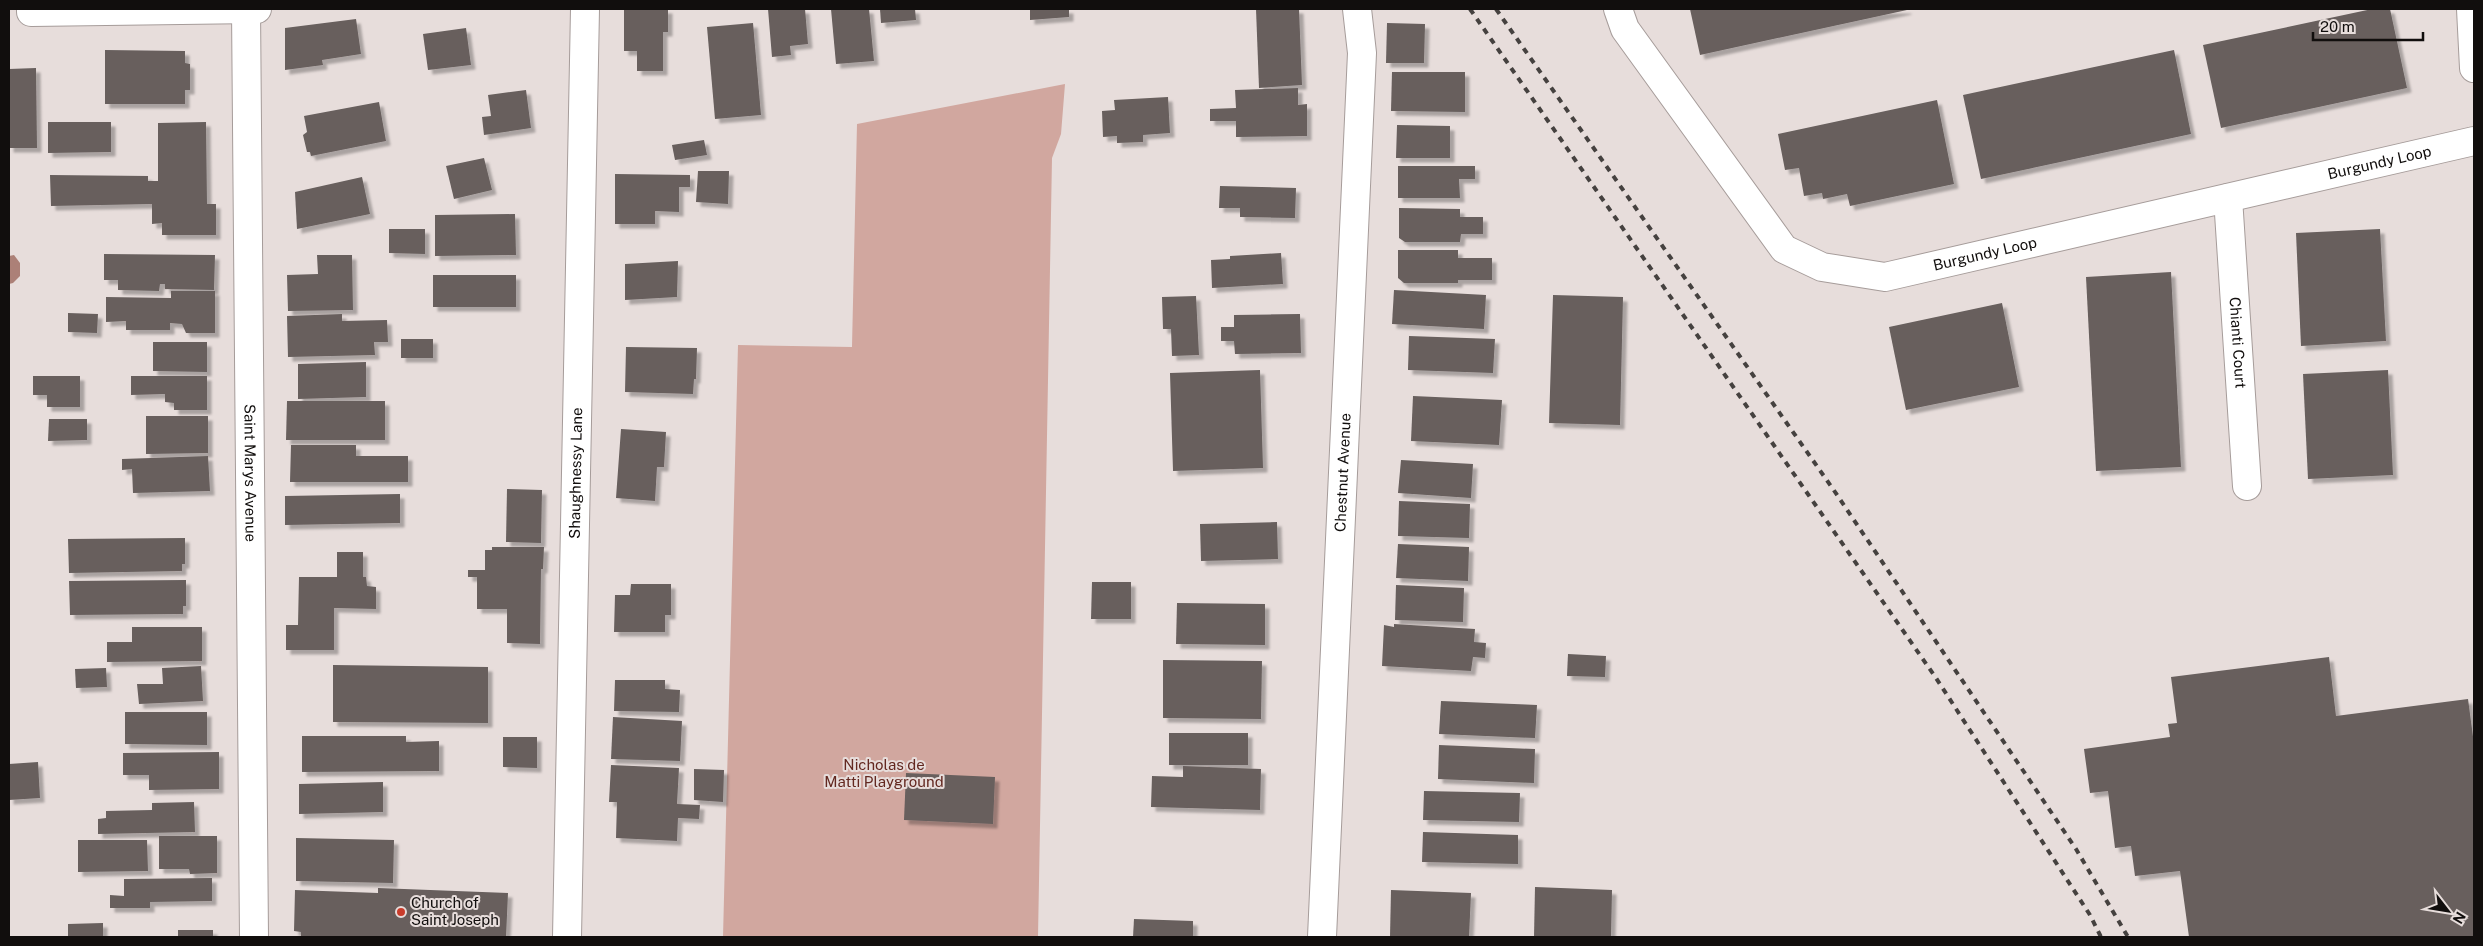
<svg xmlns="http://www.w3.org/2000/svg" width="2483" height="946" font-family="'Public Sans',sans-serif">
<style>
.green{fill:#d1a79f}
.water{fill:#ac8077}
.building{fill:#675f5d;filter:url(#shadow)}
.lines{fill:none;stroke-linecap:round;stroke-linejoin:round}
.minor-casing{stroke:#a69c9a;stroke-width:30}
.minor{stroke:#fff;stroke-width:28}
.rail{stroke:#45413f;stroke-width:4;stroke-dasharray:6 6;stroke-linecap:butt}
.poi-dot{fill:#c93c2b;stroke:#e7dddb;stroke-width:2}
.labels{text-anchor:middle;stroke-width:4;stroke-linejoin:round;paint-order:stroke}
.street-label{font-size:15px;fill:#110e0d;stroke:#e7dddb}
.park-label{font-size:15px;fill:#632820;stroke:#e7dddb}
.poi-label{font-size:15px;fill:#110e0d;stroke:#e7dddb;text-anchor:start}
</style>
<defs>
<filter id="shadow"><feDropShadow dx="4.5" dy="4.5" stdDeviation="1" flood-color="#0004"/></filter>
</defs>
<rect width="100%" height="100%" fill="#e7dddb"/>
<!-- green -->
<polygon class="green" points="1065,84 1061,134 1052,158 1038,937 723,937 738,345 852,347 857,124"/>
<!-- water -->
<polygon class="water" points="14,255 20,263 20,276 13,283 9,284 9,256"/>
<!-- building -->
<g class="building">
<polygon points="624,9 668,9 668,32 663,32 663,71 637,71 637,51 624,51"/>
<polygon points="768,9 805,9 808,44 790,46 791,55 772,57"/>
<polygon points="831,9 869,9 874,61 836,64"/>
<polygon points="880,9 915,9 916,20 881,23"/>
<polygon points="1030,9 1069,9 1069,17 1030,20"/>
<polygon points="1256,9 1299,9 1302,85 1259,88"/>
<polygon points="1690,9 1907,9 1907,10 1700,55"/>
<polygon points="2372,9 2390,9 2407,88 2221,128 2203,45"/>
<polygon points="356,19 361,54 322,60 323,65 285,70 285,28"/>
<polygon points="753,23 761,115 715,119 707,27"/>
<polygon points="1387,23 1425,24 1424,63 1386,63"/>
<polygon points="466,28 471,65 428,70 423,34"/>
<polygon points="105,50 185,51 185,63 190,64 190,90 185,90 185,104 105,104"/>
<polygon points="2174,50 2191,134 1981,179 1963,95"/>
<polygon points="36,68 37,148 9,148 9,69"/>
<polygon points="1392,72 1465,72 1465,112 1391,111"/>
<polygon points="1298,88 1298,105 1307,104 1307,136 1236,137 1236,121 1210,121 1210,109 1236,108 1235,90"/>
<polygon points="526,90 531,128 484,135 482,117 491,116 488,95"/>
<polygon points="1168,97 1170,133 1143,135 1143,142 1117,143 1117,136 1103,137 1102,111 1115,110 1114,100"/>
<polygon points="1937,100 1954,184 1850,206 1847,194 1823,199 1822,193 1804,196 1799,168 1785,170 1778,134"/>
<polygon points="379,102 386,141 311,156 310,152 307,152 303,135 307,132 304,116"/>
<polygon points="48,122 111,122 111,152 48,153"/>
<polygon points="206,122 207,204 216,204 216,235 162,235 162,223 152,224 152,204 51,206 50,175 148,176 148,181 158,181 158,123"/>
<polygon points="1397,125 1450,126 1450,158 1396,158"/>
<polygon points="704,140 707,155 675,160 672,145"/>
<polygon points="484,158 492,190 454,199 446,166"/>
<polygon points="1398,166 1475,166 1475,179 1459,179 1460,198 1398,198"/>
<polygon points="698,171 729,171 728,204 696,202"/>
<polygon points="615,174 690,175 690,187 679,187 679,212 655,211 655,224 615,224"/>
<polygon points="362,177 370,214 297,229 295,192"/>
<polygon points="1220,186 1296,188 1295,218 1240,217 1240,208 1219,208"/>
<polygon points="1399,208 1460,209 1460,217 1483,217 1483,234 1461,234 1460,242 1405,242 1399,238"/>
<polygon points="515,214 516,255 435,256 435,215"/>
<polygon points="389,229 425,229 425,254 389,253"/>
<polygon points="2380,229 2386,341 2301,346 2296,233"/>
<polygon points="1398,250 1458,250 1458,258 1492,258 1492,280 1458,280 1458,283 1404,283 1398,278"/>
<polygon points="1281,253 1283,284 1212,288 1211,260 1230,259 1230,256"/>
<polygon points="104,254 215,255 214,290 165,289 165,284 160,284 159,291 118,290 118,280 104,280"/>
<polygon points="317,255 352,255 353,310 288,311 287,275 318,274"/>
<polygon points="678,261 677,297 625,300 625,264"/>
<polygon points="2171,272 2181,467 2096,471 2086,277"/>
<rect x="433" y="275" width="83" height="32"/>
<polygon points="1394,290 1486,295 1484,329 1392,324"/>
<polygon points="171,291 215,291 215,333 186,333 182,324 170,323 170,330 126,330 126,321 106,322 106,297 171,298"/>
<polygon points="1553,295 1623,297 1620,425 1549,423"/>
<polygon points="1196,296 1199,355 1172,356 1171,329 1163,329 1162,297"/>
<polygon points="2002,303 2019,387 1906,410 1889,327"/>
<polygon points="68,313 98,314 97,333 68,332"/>
<polygon points="342,314 342,321 387,320 388,342 374,342 375,355 288,357 287,316"/>
<polygon points="1300,314 1301,353 1235,354 1234,341 1221,341 1221,327 1234,327 1234,315"/>
<polygon points="1409,336 1495,339 1493,373 1408,370"/>
<rect x="401" y="339" width="32" height="19"/>
<polygon points="153,342 207,342 207,372 153,371"/>
<polygon points="626,347 697,348 696,379 694,379 693,394 625,392"/>
<polygon points="366,362 366,397 298,399 298,364"/>
<polygon points="1260,370 1263,468 1173,471 1170,373"/>
<polygon points="2388,370 2393,475 2308,479 2303,374"/>
<polygon points="33,376 80,376 80,407 47,407 47,395 33,395"/>
<polygon points="131,376 207,376 207,410 174,410 174,403 165,402 165,394 131,395"/>
<polygon points="1413,396 1502,400 1499,445 1411,441"/>
<polygon points="287,401 385,401 385,440 286,440"/>
<polygon points="146,416 208,416 208,453 146,454"/>
<polygon points="49,419 87,419 87,440 48,441"/>
<polygon points="621,429 666,432 664,467 657,467 655,501 616,498"/>
<polygon points="291,445 356,445 356,456 408,456 408,482 290,482"/>
<polygon points="208,456 210,491 133,493 132,469 122,470 122,459"/>
<polygon points="1401,460 1473,464 1471,498 1398,493"/>
<polygon points="507,489 542,490 541,543 506,542"/>
<polygon points="400,494 400,523 285,525 285,496"/>
<polygon points="1399,501 1470,504 1469,538 1398,536"/>
<polygon points="1277,522 1278,559 1201,561 1200,524"/>
<polygon points="185,538 185,564 182,564 182,571 69,573 68,539"/>
<polygon points="1398,544 1469,547 1468,581 1396,578"/>
<polygon points="492,547 544,547 543,569 541,569 540,644 507,643 507,609 477,609 477,577 468,577 468,570 485,570 485,550 492,550"/>
<polygon points="337,552 363,552 363,577 366,577 367,586 376,587 376,609 334,608 334,650 286,650 286,625 298,625 299,577 337,577"/>
<polygon points="186,580 186,606 183,606 183,614 70,615 69,581"/>
<polygon points="1092,582 1131,582 1131,619 1091,619"/>
<polygon points="631,584 671,584 671,615 665,615 665,632 614,632 615,595 630,595"/>
<polygon points="1396,585 1464,588 1463,622 1395,620"/>
<polygon points="1177,603 1265,604 1265,645 1176,644"/>
<polygon points="1394,624 1475,629 1474,642 1486,643 1485,658 1473,657 1471,671 1382,666 1384,625 1394,627"/>
<polygon points="132,627 202,627 202,661 107,662 107,642 132,642"/>
<polygon points="1568,654 1606,656 1605,677 1567,676"/>
<polygon points="2329,657 2336,716 2468,699 2474,744 2474,937 2189,937 2180,871 2135,876 2131,846 2115,848 2108,791 2090,793 2084,749 2170,737 2168,724 2177,723 2171,677"/>
<polygon points="1163,660 1262,661 1261,719 1163,718"/>
<polygon points="333,665 488,667 488,723 333,722"/>
<polygon points="201,666 203,701 139,704 137,684 163,684 162,668"/>
<polygon points="106,668 107,687 76,688 75,669"/>
<polygon points="615,680 665,680 665,689 680,690 679,712 614,711"/>
<polygon points="1441,701 1537,705 1535,738 1439,734"/>
<polygon points="125,712 207,712 207,745 125,744"/>
<polygon points="613,717 682,721 680,761 611,759"/>
<rect x="1169" y="733" width="79" height="32"/>
<polygon points="302,736 406,736 406,742 439,741 439,771 302,772"/>
<polygon points="503,737 537,737 537,768 503,767"/>
<polygon points="1439,745 1535,749 1534,783 1438,779"/>
<polygon points="219,752 219,789 149,790 149,775 123,775 123,753"/>
<polygon points="38,762 40,798 9,800 9,764"/>
<polygon points="611,765 679,768 677,804 700,805 699,819 678,818 677,841 616,838 617,802 609,802"/>
<polygon points="1183,766 1261,769 1260,810 1151,807 1152,776 1183,777"/>
<polygon points="694,769 724,770 723,802 694,800"/>
<polygon points="906,773 995,777 993,824 904,820"/>
<polygon points="383,782 383,812 299,814 299,784"/>
<polygon points="1424,791 1520,793 1519,822 1423,820"/>
<polygon points="194,802 195,832 98,834 98,819 106,818 106,811 152,810 152,803"/>
<polygon points="1423,832 1518,835 1518,864 1422,862"/>
<polygon points="159,836 217,836 217,873 190,874 189,869 159,869"/>
<polygon points="296,838 394,840 393,883 296,881"/>
<polygon points="78,840 147,840 148,871 78,872"/>
<polygon points="212,878 212,901 150,902 150,908 110,908 110,895 124,896 124,879"/>
<polygon points="1535,887 1612,890 1611,937 1534,937"/>
<polygon points="378,888 508,893 506,937 301,937 301,932 294,931 295,890 378,893"/>
<polygon points="1391,890 1471,893 1469,937 1390,937"/>
<polygon points="1134,919 1193,921 1193,937 1133,937"/>
<polygon points="103,923 103,937 68,937 68,924"/>
<rect x="178" y="930" width="35" height="7"/>
</g>
<g class="lines">
<!-- minor casing -->
<g class="minor-casing">
<g id="minor">
<polyline points="31,9 31,12 257,9"/>
<path id="s1" d="M 246,9 L 254,937"/>
<path id="s2" d="M 1618,9 L 1625,29 L 1784,249 L 1822,267 L 1885,277 L 2474,141"/>
<polyline points="2471,9 2474,68"/>
<path id="s3" d="M 2228,198 L 2247,486"/>
<path id="s4" d="M 567,937 L 585,9"/>
<path id="s5" d="M 1322,937 L 1362,53 L 1357,9"/>
</g>
</g>
<!-- minor -->
<use href="#minor" class="minor"/>
<!-- rail -->
<g class="rail">
<polyline points="1470,9 1936,678 2090,915 2101,937"/>
<polyline points="1496,9 1833,489 2076,849 2128,937"/>
</g>
</g>
<!-- markers -->
<circle class="poi-dot" cx="401" cy="912" r="5"/>
<g class="labels">
<!-- street labels -->
<g class="street-label">
<text dy="5" stroke="none"><textPath href="#s2" startOffset="906">Burgundy Loop</textPath></text>
<text dy="5" stroke="none"><textPath href="#s2" startOffset="501">Burgundy Loop</textPath></text>
<text dy="5" stroke="none"><textPath href="#s3" startOffset="145">Chianti Court</textPath></text>
<text dy="5" stroke="none"><textPath href="#s1" startOffset="464">Saint Marys Avenue</textPath></text>
<text dy="5" stroke="none"><textPath href="#s4" startOffset="464">Shaughnessy Lane</textPath></text>
<text dy="5" stroke="none"><textPath href="#s5" startOffset="465">Chestnut Avenue</textPath></text>
</g>
<!-- park labels -->
<g class="park-label">
<text x="884" y="770">Nicholas de<tspan x="884" dy="17">Matti Playground</tspan></text>
</g>
<!-- poi labels -->
<g class="poi-label">
<text x="411" y="908">Church of<tspan x="411" dy="17">Saint Joseph</tspan></text>
</g>
</g>
<!-- border -->
<rect width="2483" height="946" fill="none" stroke="#110e0d" stroke-width="20"/>
<!-- north arrow -->
<g transform="translate(2448 911) rotate(121)" stroke="#e7dddb" stroke-width="4" paint-order="stroke">
<path d="M0-4L9 19L0 12L-9 19Z" fill="#110e0d"/>
<text y="-8" font-size="14" font-weight="bold" text-anchor="middle" fill="#110e0d">N</text>
</g>
<!-- scale -->
<path d="M2313 32v8h110v-8" fill="none" stroke="#110e0d" stroke-width="2.5"/>
<text x="2320" y="32" font-size="15" fill="#110e0d" stroke="#e7dddb" stroke-width="4" paint-order="stroke">20 m</text>
</svg>
